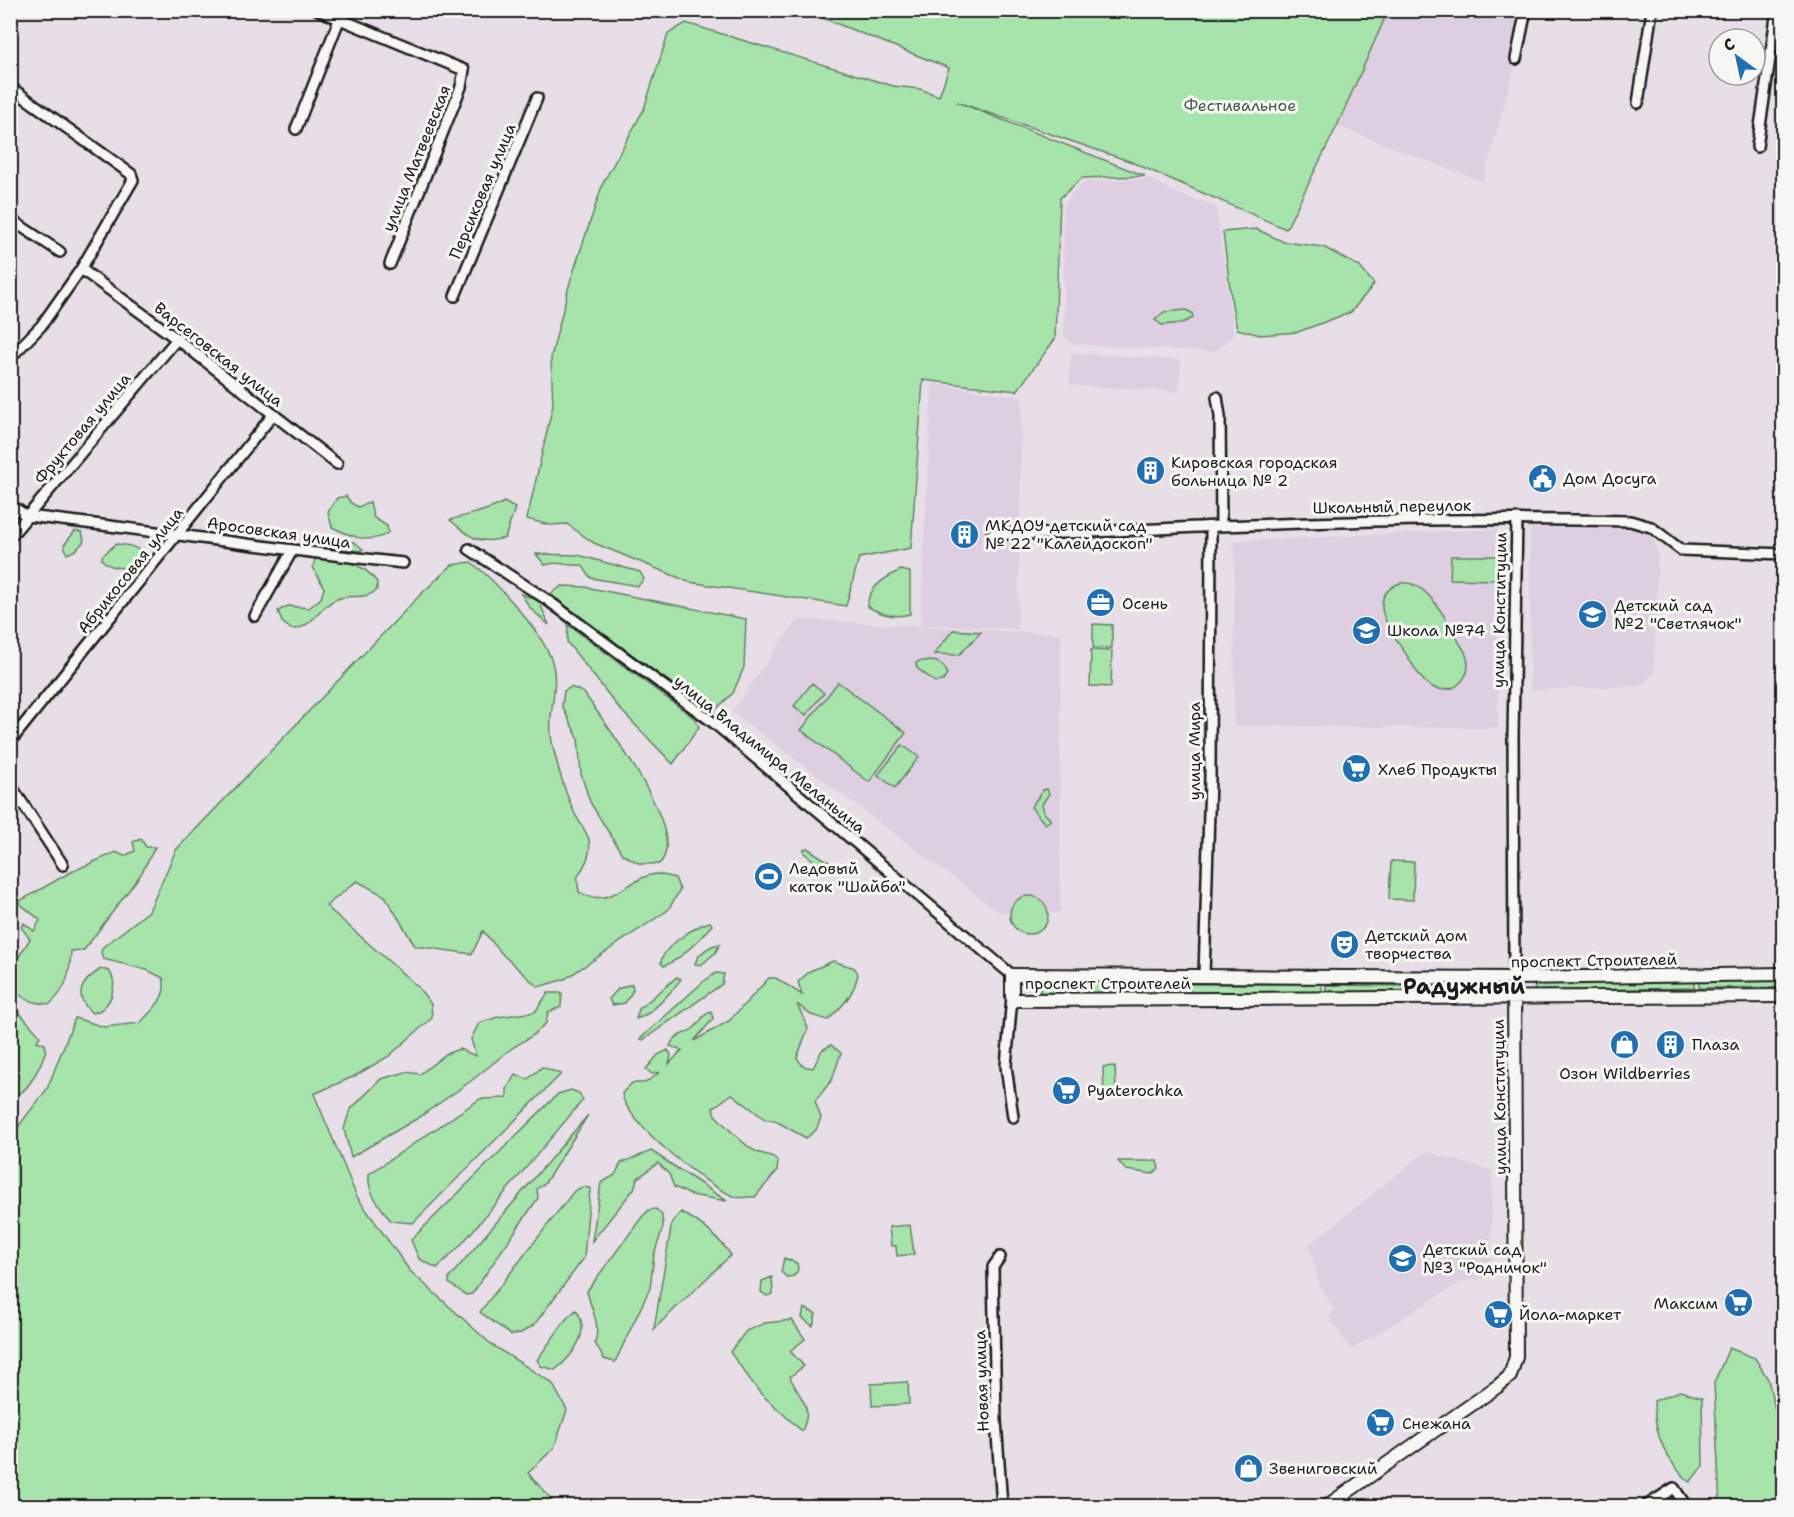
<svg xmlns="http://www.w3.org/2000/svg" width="1794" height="1517" font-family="'Shantell Sans',sans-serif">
  <rect width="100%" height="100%" fill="#e8dee8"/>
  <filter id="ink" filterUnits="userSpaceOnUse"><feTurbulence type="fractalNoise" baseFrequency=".0167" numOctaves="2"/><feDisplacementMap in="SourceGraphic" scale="12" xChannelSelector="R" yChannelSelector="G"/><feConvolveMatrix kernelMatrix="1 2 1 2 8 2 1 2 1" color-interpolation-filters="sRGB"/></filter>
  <g filter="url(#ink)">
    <path fill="#decee1" d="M1426,10L1530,11L1483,182L1337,126L1388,11L1425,14Z
      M1149,178L1176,193L1216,206L1234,335L1214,352L1071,344L1064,335L1063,208L1072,193L1084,182Z
      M1071,353L1181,360L1179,392L1069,385Z
      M932,383L1022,397L1018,629L920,625Z
      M1530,528L1641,529L1654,540L1658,554L1654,673L1640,686L1530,690Z
      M1497,529L1498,728L1234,726V541Z
      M797,619L1061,634L1060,913L999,912L732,712Z
      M1426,1151L1492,1171L1491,1277L1461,1282L1351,1350L1329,1316L1335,1311L1320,1287L1309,1245Z"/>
    <path fill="#a7e4ab" stroke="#628064" stroke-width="1.5" d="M805,11H1388L1337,126L1286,229L1129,161L957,102L1145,176L1082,178L1060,198L1055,339L1017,391L923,380L911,548L859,558L846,606L689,582L594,543L567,524L549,525L527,519L553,405L551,357L570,282L603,183L644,109L668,34L686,23L893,86L920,89L939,96L949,68Z
      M1256,229L1284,242L1323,247L1359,266L1374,284L1351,312L1298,332L1260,335L1237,329L1232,305L1223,232Z
      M1186,310L1192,313L1193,318L1182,323L1162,325L1155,320L1164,312Z
      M346,496L351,503L358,507L370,502L374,518L387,526L388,533C370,545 350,536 332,527L328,512L337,498Z
      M504,502L515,508L505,538C477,545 470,537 450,520C468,514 488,512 504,502Z
      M75,531L82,532L84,541L76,550L67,554L64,545Z
      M318,537L354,542L363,549L359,551L317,545L314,541Z
      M116,544C127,545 136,546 144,554L143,559C129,569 115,572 102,560V556Z
      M536,554L578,555L640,572L644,579L638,586L591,578L582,565C568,567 559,560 545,565Z
      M1451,556H1496L1495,580L1450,579Z
      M319,558C342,560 363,562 377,582V590C365,601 348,593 335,600C318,608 312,629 291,629L282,622L278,611L288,606L309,608L321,598L324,588L313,567L315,559Z
      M471,562C495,580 538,628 550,656C562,684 546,712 552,742C557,765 564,790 574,812C578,821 587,831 589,840C592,856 584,866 577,878L579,892C611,911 630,876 656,874C662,874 670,877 675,878L680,890L668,910L565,979L538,987L503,955L483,931L472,954L415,946L385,896L357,881L326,906L418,987L431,1004L432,1018L389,1056L355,1076L314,1094L357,1197L410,1271L492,1345L552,1383L567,1410L554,1448L528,1473L557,1506H11V1136L47,1089L75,1018L104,1027L140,1023C151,1011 169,997 163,978L147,970L103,959L101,952L103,947L149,911L176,850L420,595L452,565Z
      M901,570L910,572V614C895,618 881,615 867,606C869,587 884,578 901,570Z
      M1400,583C1430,578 1451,630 1465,652C1471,666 1468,678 1455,687C1447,690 1440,691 1432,687C1420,681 1413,664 1406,654C1392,633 1363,598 1400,583Z
      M562,586L585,587L746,619L744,667L733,693L713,712L547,596Z
      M521,594L539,601L549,625L531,609Z
      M1093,624L1112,625V648H1093Z
      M568,625L694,718L699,727L673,764L619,708L567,642Z
      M953,630L981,632L959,655L934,654Z
      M1091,650L1112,651L1111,687L1090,686Z
      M919,661C931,661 944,659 947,674L943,681L935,682L917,668L916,663Z
      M838,682L906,733L869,782L801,730Z
      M812,683L824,693L806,715L794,706Z
      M571,687L584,693C603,721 692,834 659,864H640L622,854L590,802L581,774L578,738L562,706L564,691Z
      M902,745L919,757L895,788L878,775Z
      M1047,789L1049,794L1042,804L1044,813L1051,820L1045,824L1031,807L1043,790Z
      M141,839L146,847H155L141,874L84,950L71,951C70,973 67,989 50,1004C34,1003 21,1001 13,986L18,979L12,968L30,939L21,927L24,923L34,931L40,920L18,902L69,873L116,852L124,856L135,851L133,842Z
      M807,848L832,864V867L826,870L804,853V849Z
      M1391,861L1414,862L1413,900L1389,899Z
      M1010 915a19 19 0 1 1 38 0a19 19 0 1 1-38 0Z
      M710,922L712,925C700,939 682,959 664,966L661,963C662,947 695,926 710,922Z
      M720,944L715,953L701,965L695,964C697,954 710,945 720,944Z
      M833,961L855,968L858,974C854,994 843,1006 828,1020L811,1015L797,1004L808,1028L797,1058L803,1066L813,1068L822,1050L831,1045L841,1053L832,1080L815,1101L821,1118L816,1130L806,1138L774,1120H766L732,1094L713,1108L715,1115C725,1125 745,1147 757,1152C766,1156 772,1153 778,1162L777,1171L755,1197C748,1196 742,1199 736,1197C709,1188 624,1122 622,1093L632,1083H645L660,1072L652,1074L646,1069L658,1055L668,1050L671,1055L669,1064L682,1050L670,1046C675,1033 684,1036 694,1028C702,1022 701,1014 712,1012L713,1019L694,1041L729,1021L769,978H776L802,995L798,982L810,971Z
      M101,969L109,971C120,984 110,1011 92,1013C73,996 80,982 101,969Z
      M716,973L724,974L722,984L643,1040L640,1039L703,982Z
      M677,977L681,979C670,993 653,1014 636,1019L639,1009Z
      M1783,979V987L1699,988V980Z
      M1694,980V988L1535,991L1534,983Z
      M1040,983H1182V993H1040Z
      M632,984L633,990L625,1003L612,1005L609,999L618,989Z
      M1190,984H1322V992H1190Z
      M1326,985L1486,987V995L1326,993Z
      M548,993H562L561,1007L548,1012L546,1023L532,1036L512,1048L471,1081L418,1118L351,1157L344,1129L350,1110L381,1079L406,1072L420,1074L446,1054L459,1049L476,1056L471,1039L479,1023L498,1017L535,1012Z
      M11,1003L40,1036L37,1041L45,1044L46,1050C42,1062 29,1093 15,1095L10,1091Z
      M1115,1066L1116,1092L1104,1093L1103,1067Z
      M542,1067L561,1074L413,1223L391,1221C380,1206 367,1193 369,1174L480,1099L507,1098V1089L515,1075L528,1079Z
      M571,1090L579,1093L583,1100L460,1246L437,1268L419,1259L411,1240L558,1094Z
      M588,1115L545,1183L537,1189L538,1198L472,1294L466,1295L449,1283V1278Z
      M651,1151L727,1201L691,1195L674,1187L669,1174L658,1163L637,1179L634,1189L592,1241L601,1183L615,1175L621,1163Z
      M1118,1161H1157L1159,1168L1153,1174L1126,1170Z
      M582,1187L590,1188L584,1258L534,1325L521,1333L511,1335L480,1312L574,1191Z
      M656,1209L662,1215L663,1227L654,1255L650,1288L615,1362L604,1359L595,1343C601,1322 591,1311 587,1291L642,1217L649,1210Z
      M681,1212C701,1223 719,1238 731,1255L654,1329L672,1222Z
      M910,1225L914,1254L897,1256L896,1246H891L889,1227Z
      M784,1258L797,1263L798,1270L794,1276L787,1277L781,1272Z
      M772,1277L773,1294L767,1296L761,1292L762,1281Z
      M804,1308L816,1314L813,1326L802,1318Z
      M576,1310C592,1331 573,1356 555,1370L541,1366L537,1360L567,1318Z
      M792,1320L805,1339L790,1351L804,1366L790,1377C800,1400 814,1405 802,1431L760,1393L730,1352L746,1331L765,1323Z
      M1729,1348L1755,1358L1768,1379L1781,1436H1783V1506H1720L1714,1383Z
      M908,1382L909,1404L872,1406L871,1384Z
      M1680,1391L1702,1398L1703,1466L1690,1482C1665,1461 1654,1432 1654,1401Z"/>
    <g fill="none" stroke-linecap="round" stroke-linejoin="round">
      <defs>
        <path id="street" d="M318,10L464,70L461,87L390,264
          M1516,59L1526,10
          M10,87L131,174L133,180L81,269L41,326L10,358
          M1638,103L1652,10
          M296,129L343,10
          M1757,147L1777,10
          M10,219L60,252
          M81,269L177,339L337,464
          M455,296L537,98
          M1217,397L1220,416L1221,526
          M10,505L27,516C153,530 278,550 403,563
          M992,534C1068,535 1144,529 1220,526C1357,521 1493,517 1630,521L1651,527L1681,550L1784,554
          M10,537L177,339
          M469,549L546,599L714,723L1012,975
          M255,616L292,551
          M10,742L272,416
          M10,784L63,865
          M1204,976L1210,779L1211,527
          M1514,978L1513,736L1517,519
          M1012,997L1006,1066L1013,1117
          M1000,1257L993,1267L996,1420L1002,1506
          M1646,1506L1674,1488L1686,1506"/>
        <path id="secondary" d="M1784,974L1514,978L1012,975V997L1015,1000L1784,996
          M1327,1506L1498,1386L1510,1376L1516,1357L1514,978"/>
      </defs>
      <use href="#street" stroke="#1c1c1c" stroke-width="14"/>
      <use href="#secondary" stroke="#1c1c1c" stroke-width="16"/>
      <use href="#street" stroke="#f6f6f2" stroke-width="9"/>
      <use href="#secondary" stroke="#f6f6f2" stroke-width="12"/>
    </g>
  </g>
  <defs>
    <symbol id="building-disc" viewBox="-11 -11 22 22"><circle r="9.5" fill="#1f6fb2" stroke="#f6f6f2"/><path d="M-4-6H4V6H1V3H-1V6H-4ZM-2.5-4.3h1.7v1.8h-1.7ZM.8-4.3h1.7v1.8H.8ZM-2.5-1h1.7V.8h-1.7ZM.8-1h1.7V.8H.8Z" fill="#fff"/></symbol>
    <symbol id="civic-disc" viewBox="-11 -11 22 22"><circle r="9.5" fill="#1f6fb2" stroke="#f6f6f2"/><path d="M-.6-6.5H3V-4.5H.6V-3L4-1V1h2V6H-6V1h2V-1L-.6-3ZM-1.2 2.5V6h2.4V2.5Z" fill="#fff"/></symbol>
    <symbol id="office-disc" viewBox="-11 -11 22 22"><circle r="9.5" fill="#1f6fb2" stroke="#f6f6f2"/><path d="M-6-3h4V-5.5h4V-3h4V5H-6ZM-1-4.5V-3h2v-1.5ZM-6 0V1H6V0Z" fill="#fff"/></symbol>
    <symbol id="school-disc" viewBox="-11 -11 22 22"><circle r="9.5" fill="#1f6fb2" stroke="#f6f6f2"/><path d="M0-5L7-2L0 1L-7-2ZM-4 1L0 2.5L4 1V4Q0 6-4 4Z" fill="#fff"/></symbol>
    <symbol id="supermarket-disc" viewBox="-11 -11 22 22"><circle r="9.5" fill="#1f6fb2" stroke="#f6f6f2"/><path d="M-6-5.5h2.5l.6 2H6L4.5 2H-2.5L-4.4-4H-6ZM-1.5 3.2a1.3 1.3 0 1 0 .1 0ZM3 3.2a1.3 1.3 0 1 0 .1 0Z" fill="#fff"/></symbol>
    <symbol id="stadium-disc" viewBox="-11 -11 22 22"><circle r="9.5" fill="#1f6fb2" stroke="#f6f6f2"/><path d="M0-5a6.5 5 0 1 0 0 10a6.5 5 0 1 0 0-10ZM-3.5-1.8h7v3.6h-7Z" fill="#fff"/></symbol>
    <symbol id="theatre-disc" viewBox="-11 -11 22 22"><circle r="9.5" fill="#1f6fb2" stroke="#f6f6f2"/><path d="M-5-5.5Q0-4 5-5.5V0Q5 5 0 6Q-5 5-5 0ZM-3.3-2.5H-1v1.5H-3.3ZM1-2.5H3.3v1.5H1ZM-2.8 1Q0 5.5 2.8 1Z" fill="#fff"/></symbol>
    <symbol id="shop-disc" viewBox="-11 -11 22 22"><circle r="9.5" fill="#1f6fb2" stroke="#f6f6f2"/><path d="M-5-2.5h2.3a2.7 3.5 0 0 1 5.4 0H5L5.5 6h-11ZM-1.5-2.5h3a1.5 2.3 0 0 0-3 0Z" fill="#fff"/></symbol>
  </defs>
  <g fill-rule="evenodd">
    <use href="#building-disc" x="1134" y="454" width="33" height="33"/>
    <use href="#civic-disc" x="1526" y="462" width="33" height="33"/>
    <use href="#building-disc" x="948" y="518" width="33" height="33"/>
    <use href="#office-disc" x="1084" y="586" width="33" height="33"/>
    <use href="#school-disc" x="1576" y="598" width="33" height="33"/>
    <use href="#school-disc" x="1350" y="614" width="33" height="33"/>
    <use href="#supermarket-disc" x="1340" y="752" width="33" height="33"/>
    <use href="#stadium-disc" x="752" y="860" width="33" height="33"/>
    <use href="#theatre-disc" x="1328" y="928" width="33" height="33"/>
    <use href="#building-disc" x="1654" y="1028" width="33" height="33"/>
    <use href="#shop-disc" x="1608" y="1028" width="33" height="33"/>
    <use href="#supermarket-disc" x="1050" y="1074" width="33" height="33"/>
    <use href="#school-disc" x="1386" y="1242" width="33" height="33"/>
    <use href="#supermarket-disc" x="1722" y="1286" width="33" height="33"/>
    <use href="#supermarket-disc" x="1482" y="1298" width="33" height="33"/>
    <use href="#supermarket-disc" x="1364" y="1406" width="33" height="33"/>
    <use href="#shop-disc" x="1232" y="1452" width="33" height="33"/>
  </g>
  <g text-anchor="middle" stroke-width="6" stroke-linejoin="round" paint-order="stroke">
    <g font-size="16" fill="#465847" stroke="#f6f6f2">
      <text x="1240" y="111">Фестивальное</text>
    </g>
    <g font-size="16" fill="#1c1c1c" stroke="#f6f6f2">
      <text transform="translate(416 158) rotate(-68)" y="6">улица Матвеевская</text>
      <text transform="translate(482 191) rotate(-67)" y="6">Персиковая улица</text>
      <text transform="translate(219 354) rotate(38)" y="6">Варсеговская улица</text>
      <text transform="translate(82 428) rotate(-50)" y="6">Фруктовая улица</text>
      <text transform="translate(1392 506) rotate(-1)" y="6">Школьный переулок</text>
      <text transform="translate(279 532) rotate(8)" y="6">Аросовская улица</text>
      <text transform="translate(130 570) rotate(-51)" y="6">Абрикосовая улица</text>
      <text transform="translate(1499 610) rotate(-89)" y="6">улица Конституции</text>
      <text transform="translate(1194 751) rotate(-90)" y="6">улица Мира</text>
      <text transform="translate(770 754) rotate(39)" y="6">улица Владимира Меланьина</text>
      <text transform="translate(1594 960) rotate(-1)" y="6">проспект Строителей</text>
      <text x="1108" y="989">проспект Строителей</text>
      <text transform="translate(1499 1097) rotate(-91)" y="6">улица Конституции</text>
      <text transform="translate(981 1381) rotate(-92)" y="6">Новая улица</text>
    </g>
    <g font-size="16" fill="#1c1c1c" stroke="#f6f6f2" text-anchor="start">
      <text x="1171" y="468">Кировская городская<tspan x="1171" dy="18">больница № 2</tspan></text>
      <text x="1563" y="484">Дом Досуга</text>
      <text x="985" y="531">МКДОУ детский сад<tspan x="985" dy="18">№ 22 "Калейдоскоп"</tspan></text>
      <text x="1122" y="609">Осень</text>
      <text x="1614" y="611">Детский сад<tspan x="1614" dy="18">№2 "Светлячок"</tspan></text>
      <text x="1387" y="636">Школа №74</text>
      <text x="1378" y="775">Хлеб Продукты</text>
      <text x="789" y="874">Ледовый<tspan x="789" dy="18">каток "Шайба"</tspan></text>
      <text x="1365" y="941">Детский дом<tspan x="1365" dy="18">творчества</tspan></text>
      <text x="1692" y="1050">Плаза</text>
      <text x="1625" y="1079" text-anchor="middle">Озон Wildberries</text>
      <text x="1087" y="1096">Pyaterochka</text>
      <text x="1423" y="1255">Детский сад<tspan x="1423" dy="18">№3 "Родничок"</tspan></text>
      <text x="1718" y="1309" text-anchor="end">Максим</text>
      <text x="1519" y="1320">Йола-маркет</text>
      <text x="1402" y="1429">Снежана</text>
      <text x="1269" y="1474">Звениговский</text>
    </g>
    <g font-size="22" font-weight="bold" fill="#1c1c1c" stroke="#f6f6f2">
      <text x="1464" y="994">Радужный</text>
    </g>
  </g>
  <rect width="1794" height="1517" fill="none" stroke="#f6f6f2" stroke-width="36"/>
  <rect x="18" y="18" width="1758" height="1481" fill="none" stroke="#1c1c1c" stroke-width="2" filter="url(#ink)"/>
  <g transform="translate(1737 57) rotate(327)"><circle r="28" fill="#f6f6f2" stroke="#9f9f9c" stroke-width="1.5"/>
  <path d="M0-4.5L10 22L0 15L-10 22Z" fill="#1f6fb2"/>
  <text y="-9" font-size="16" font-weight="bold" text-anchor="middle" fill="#1c1c1c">С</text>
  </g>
</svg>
